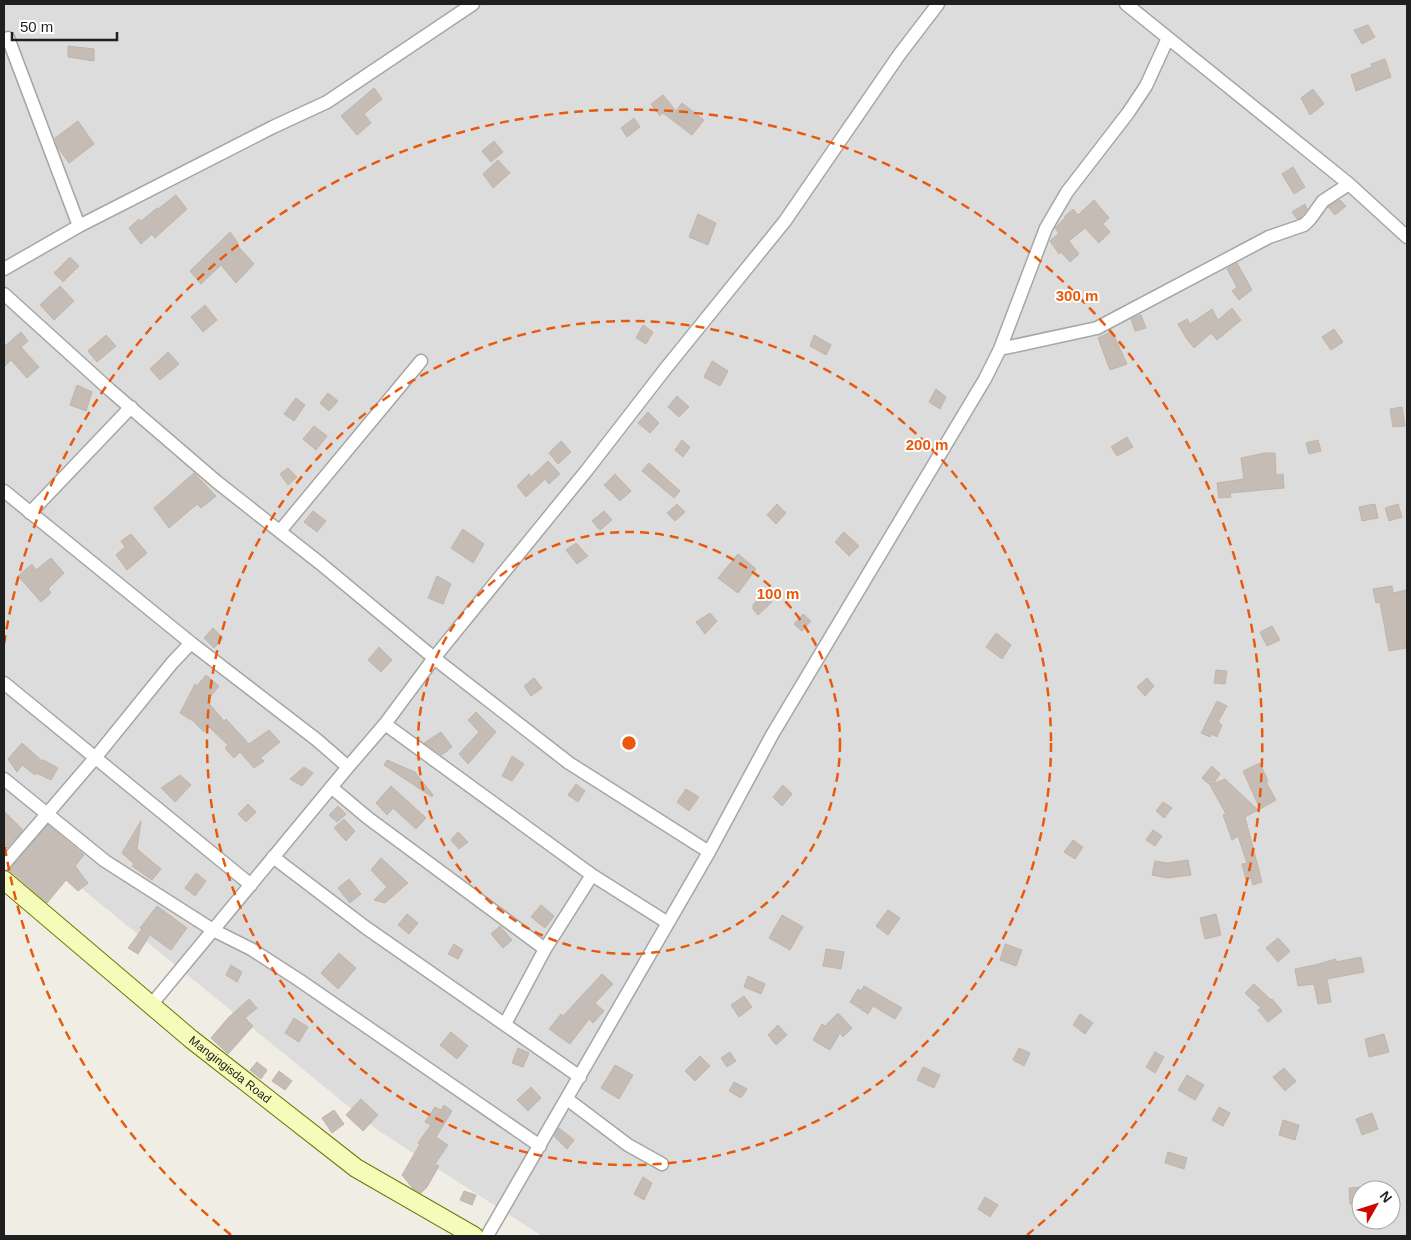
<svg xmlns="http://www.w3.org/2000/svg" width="1411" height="1240" font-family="Helvetica,sans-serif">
  <rect width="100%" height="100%" fill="#f0ede5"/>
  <path fill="#dddcdc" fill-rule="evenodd" d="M4,4H1407V1236H542L376,1129L4,825ZM1361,1190H1391V1220H1361Z"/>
  <path fill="#c5bcb5" stroke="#c2b4a7" d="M1368,25L1375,37L1362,44L1354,30Z
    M68,46L94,49V61L68,57Z
    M1385,59L1391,77L1356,91L1351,75L1372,67L1371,64Z
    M374,88L382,99L364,114L371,123L357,135L341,116Z
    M1313,89L1324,104L1310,115L1301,98Z
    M663,95L676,111L682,103L704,120L692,135L663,113L660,116L651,104Z
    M634,118L640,127L627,137L621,128Z
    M78,121L94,144L69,163L58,148L55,138Z
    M494,141L503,152L491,162L482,151Z
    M498,160L510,173L493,188L483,174Z
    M1293,167L1305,187L1294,194L1282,174Z
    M176,195L187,209L155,238L152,234L141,244L129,228L139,219L141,221L157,208L158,209Z
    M1094,200L1109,218L1103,224L1110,232L1099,243L1085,228L1069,241L1079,254L1070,262L1061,252L1059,254L1050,241L1059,233L1055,228L1065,218L1064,217L1073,209L1078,215Z
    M1340,200L1346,206L1335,215L1328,207Z
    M1305,204L1307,209L1300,218L1297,219L1292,212Z
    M698,214L716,223L708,245L689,237Z
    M230,232L238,243L236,244L254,264L236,283L221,265L201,284L190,271Z
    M70,257L79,266L63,282L54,273Z
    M1237,263L1252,290L1239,300L1232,291L1237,287L1227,269Z
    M60,286L74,301L54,320L40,305Z
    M205,305L217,320L203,332L191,317Z
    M1232,308L1241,320L1217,340L1211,333L1194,348L1186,338L1178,324L1187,319L1190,324L1212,309L1218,320Z
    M1141,315L1146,328L1135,331L1131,319Z
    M643,325L653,332L646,344L636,338Z
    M1334,329L1343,342L1331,350L1322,337Z
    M1112,331L1127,364L1110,370L1098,338Z
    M21,332L28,341L21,347L39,367L27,378L11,360L4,367V347Z
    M106,335L116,346L97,362L88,351Z
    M814,335L831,345L826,355L810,346Z
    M168,352L179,364L160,380L150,369Z
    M712,361L728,371L720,386L704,377Z
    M77,385L92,392L86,411L70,405Z
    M936,389L946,397L940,409L929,402Z
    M328,393L338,401L329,411L320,403Z
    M677,396L689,407L679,417L668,407Z
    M296,398L305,405L294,421L284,414Z
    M1402,407L1405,426L1393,427L1390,409Z
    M648,412L659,423L650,433L638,423Z
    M314,426L327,436L316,450L303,439Z
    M1127,437L1133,447L1117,456L1111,447Z
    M682,440L690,447L683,457L675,450Z
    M1318,440L1321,451L1309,454L1306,443Z
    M561,441L571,452L558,464L549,453Z
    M1264,453H1275L1276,475L1283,474L1284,488L1230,493L1231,497L1219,498L1217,483L1244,479L1241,458Z
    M548,461L560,474L549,484L545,479L526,497L517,486L529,474L531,477Z
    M649,463L680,491L674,498L642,471Z
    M288,468L297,477L288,485L280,474Z
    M194,473L216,496L201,508L197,504L169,528L154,508Z
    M615,474L631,491L620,501L604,485Z
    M677,504L685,512L675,521L667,513Z
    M777,504L786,513L776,524L767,515Z
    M1375,504L1378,518L1362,521L1359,507Z
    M1398,504L1402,517L1389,521L1385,508Z
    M313,511L326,521L317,532L304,522Z
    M604,511L612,520L600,530L592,521Z
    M463,529L484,544L473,563L451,548Z
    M844,532L859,546L849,556L835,542Z
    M131,534L147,553L127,570L116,555L125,547L121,541Z
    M576,543L588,556L577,564L566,550Z
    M738,554L756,569L738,593L718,578Z
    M51,558L64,573L48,589L51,593L41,602L18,576L32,564L36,570Z
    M437,576L451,584L443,604L428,598Z
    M1392,586L1393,593L1407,590V642L1405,643L1406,648L1389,651L1380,602L1376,603L1373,589Z
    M763,594L772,602L758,615L753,609V605Z
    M710,613L717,621L705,634L696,622Z
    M803,614L811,621L802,631L794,624Z
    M1272,626L1280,640L1267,646L1260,632Z
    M213,628L223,638L214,648L204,638Z
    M996,633L1011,645L1002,659L986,647Z
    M379,647L392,660L381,672L368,660Z
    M1216,670L1227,671L1225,684L1214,683Z
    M206,675L219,686L207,701L224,721L226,719L249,744L269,730L280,742L260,758L264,761L254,768L240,752L234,758L225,748L228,745L209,727L204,732L193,721L180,713L195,684L197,686Z
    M534,678L542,688L531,696L524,686Z
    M1147,678L1154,686L1145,696L1137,687Z
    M1217,701L1227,706L1218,722L1222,725L1217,737L1212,734L1210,737L1201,733Z
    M476,712L496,732L468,764L459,754L479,732L468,720Z
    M441,732L452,747L442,755L424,743Z
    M22,743L42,761L44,760L58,768L51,780L36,773L35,775L22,765L17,772L8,759Z
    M512,756L524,764L512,781L502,776Z
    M387,760L415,772L433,795L432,797L384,765Z
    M1260,763L1268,781L1266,782L1276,800L1260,809L1243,771Z
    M1212,766L1220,774L1213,784L1225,779L1258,810L1245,817L1262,882L1253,885L1251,878L1246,880L1242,864L1247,863L1238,836L1232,840L1223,815L1226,814L1210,785L1202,778Z
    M304,767L313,773L302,786L290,779Z
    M180,775L191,785L175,802L161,788Z
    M576,784L585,791L578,802L568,795Z
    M783,785L792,794L782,806L773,797Z
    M391,786L426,818L416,829L393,808L387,815L376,803Z
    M686,789L699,797L689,811L677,802Z
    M1163,802L1172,808L1164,818L1156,811Z
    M248,804L256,812L246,822L238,814Z
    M338,806L346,814L337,822L329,815Z
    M4,811L23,830L7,848L4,843Z
    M344,819L355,831L346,841L334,828Z
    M141,821L137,849L161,869L152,880L132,866L134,864L122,853Z
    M48,825L84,855L75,866L88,883L78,891L66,880L47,903L9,870Z
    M1153,830L1162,836L1155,846L1146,840Z
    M458,832L468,842L459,849L451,840Z
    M1073,840L1083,847L1075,859L1064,852Z
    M381,858L408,883L385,903L374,900L387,887L371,870Z
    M1188,860L1191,875L1167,878L1152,875L1155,861L1167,863Z
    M196,873L206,881L195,896L185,888Z
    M349,879L361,894L350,903L338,888Z
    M541,905L554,916L545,928L531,917Z
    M157,906L187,928L171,950L150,935L138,954L128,948L142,929L140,928Z
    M888,910L900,918L888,935L876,926Z
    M407,914L418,923L409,934L398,925Z
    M1216,914L1221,935L1205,939L1200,918Z
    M782,915L803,927L790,950L769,938Z
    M500,926L512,940L503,948L491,934Z
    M1278,938L1290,951L1278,962L1266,948Z
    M454,944L463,950L458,959L448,954Z
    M1005,944L1022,950L1016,966L1000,960Z
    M826,949L844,952L841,969L823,966Z
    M339,953L356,968L338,989L321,973Z
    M1361,957L1364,972L1327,979L1331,1002L1318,1004L1314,984L1298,986L1295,969L1315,965L1336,959V962Z
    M231,965L242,972L237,982L226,975Z
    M602,974L613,984L595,1003L604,1011L593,1023L589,1019L570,1044L549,1029L561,1014L563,1016Z
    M748,976L765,984L761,994L744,987Z
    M1254,984L1271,1000L1272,999L1282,1011L1268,1022L1258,1010L1261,1008L1245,993Z
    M864,986L902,1008L895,1019L873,1006L868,1014L850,1002L858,989L861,991Z
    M744,996L752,1007L739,1017L731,1005Z
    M249,999L257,1008L245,1018L253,1026L228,1054L211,1038L228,1018Z
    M838,1013L852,1028L843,1037L840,1033L830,1050L813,1040L822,1024L825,1026Z
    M1080,1014L1093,1023L1085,1034L1073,1025Z
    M294,1018L308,1027L299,1042L285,1033Z
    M778,1025L787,1035L776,1045L768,1035Z
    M451,1032L468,1046L457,1059L440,1045Z
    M1384,1034L1389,1052L1369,1057L1365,1039Z
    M518,1048L529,1053L523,1067L512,1063Z
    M1019,1048L1030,1053L1024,1066L1013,1060Z
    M730,1052L736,1061L727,1067L721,1058Z
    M1155,1052L1164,1057L1155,1073L1146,1067Z
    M700,1056L710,1066L695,1081L685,1071Z
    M257,1062L267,1070L261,1079L250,1070Z
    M615,1065L633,1075L619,1099L601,1088Z
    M923,1067L940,1075L934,1088L917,1080Z
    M1284,1068L1296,1081L1285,1091L1273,1077Z
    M279,1071L292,1081L285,1090L272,1081Z
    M1187,1075L1204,1085L1195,1100L1178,1090Z
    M734,1082L747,1089L741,1098L729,1091Z
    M531,1087L541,1098L528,1111L517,1100Z
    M361,1099L378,1115L363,1131L346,1115Z
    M444,1105L452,1111L436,1137L448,1145L435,1164L439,1166L427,1187L421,1193L412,1188V1187L402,1175L420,1144L418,1143L431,1125L425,1122L435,1107L441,1110Z
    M1219,1107L1230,1113L1223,1126L1212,1120Z
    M334,1110L344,1124L332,1133L322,1118Z
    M1372,1113L1378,1129L1362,1135L1356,1119Z
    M1283,1120L1299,1125L1295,1140L1279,1135Z
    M559,1128L574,1140L567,1149L554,1136Z
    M1168,1152L1187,1158L1184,1169L1165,1163Z
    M643,1177L652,1183L644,1200L634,1194Z
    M1361,1187V1203L1350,1204L1349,1188Z
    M464,1191L476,1195L472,1205L460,1200Z
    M985,1197L998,1205L990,1217L978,1209Z"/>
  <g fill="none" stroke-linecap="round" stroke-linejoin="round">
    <defs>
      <path id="street" d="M1126,4L1349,184L1407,237
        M8,38L79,226
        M4,269L79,226L273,127L327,102L473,4
        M4,294L110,390L217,482L321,564L434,658L569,763L709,852
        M1000,349L1097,328L1269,237L1304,225L1310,219L1323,201L1349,184
        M4,491L191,643
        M30,513L131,407
        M280,531L421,361
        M4,683L251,885
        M385,724L592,875
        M4,779L105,861L213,930L251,949L299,980L540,1146
        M331,787L368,818L545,949L505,1024
        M273,857L365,927L580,1077
        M4,864L95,758L172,663L191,643L317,740L348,767
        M545,949L592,875L668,923
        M151,1005L348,767L385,724L434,658L587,470L666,368L785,221L899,55L938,4
        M567,1099L628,1145L662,1164
        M487,1236L709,852L772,735L985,379L1000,349L1046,228L1067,192L1128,113L1146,86L1168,38"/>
      <g id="secondary">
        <path id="s1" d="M4,880L191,1039L356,1168L474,1236"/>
      </g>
    </defs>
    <use href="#street" stroke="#a6a6a6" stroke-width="15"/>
    <use href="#secondary" stroke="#697a03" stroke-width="20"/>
    <use href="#street" stroke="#fff" stroke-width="12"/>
    <use href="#secondary" stroke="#f5fbb9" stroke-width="18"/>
  </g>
  <g fill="none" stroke="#e8590c" stroke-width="2.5" stroke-dasharray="9 6">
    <circle cx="629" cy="743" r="211"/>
    <circle cx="629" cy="743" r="422"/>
    <path d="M231 1235A633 633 0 0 1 4 842M4 644A633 633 0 1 1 1027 1235"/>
  </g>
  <g text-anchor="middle" stroke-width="4" stroke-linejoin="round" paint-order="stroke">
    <g font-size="12" fill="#1f1f1f" stroke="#fff">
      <text dy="4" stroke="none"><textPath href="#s1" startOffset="295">Mangingisda Road</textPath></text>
    </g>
  </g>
  <circle cx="629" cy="743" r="8" fill="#e8590c" stroke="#fff" stroke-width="2.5"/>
  <g font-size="15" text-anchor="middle" font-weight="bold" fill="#e8590c" stroke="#fff" stroke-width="4" stroke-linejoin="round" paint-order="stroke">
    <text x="1077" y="301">300 m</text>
    <text x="927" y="450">200 m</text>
    <text x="778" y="599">100 m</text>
  </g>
  <rect width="1411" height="1240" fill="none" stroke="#1f1f1f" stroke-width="10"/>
  <g transform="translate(1376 1205) rotate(51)"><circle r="24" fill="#ffffff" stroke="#a5a5a5"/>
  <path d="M0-4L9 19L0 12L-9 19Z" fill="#cf0700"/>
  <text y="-8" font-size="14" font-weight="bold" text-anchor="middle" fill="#1f1f1f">N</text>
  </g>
  <path d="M12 32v8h105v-8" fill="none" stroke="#1f1f1f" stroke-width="2.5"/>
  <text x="20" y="32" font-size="15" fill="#1f1f1f" stroke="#ffffff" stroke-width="4" paint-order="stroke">50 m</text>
</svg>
